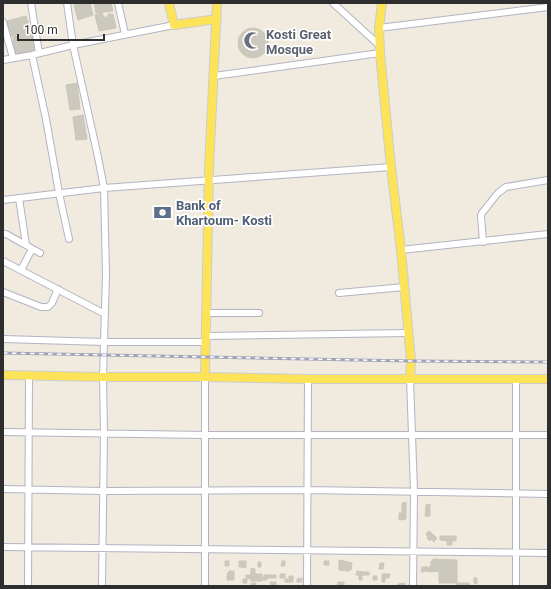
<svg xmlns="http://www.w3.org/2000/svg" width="551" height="589" font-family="Roboto,sans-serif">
  <rect width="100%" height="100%" fill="#f0eadf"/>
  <path fill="#cbc8be" stroke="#ccc6b8" d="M85,3H90L93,15L78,20L74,5Z
    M94,3H111L113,11L96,13Z
    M102,13L104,17H108V14H113L116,28L99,31L95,15Z
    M26,16L32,32L11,36L7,21Z
    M238 43a15 15 0 1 1 30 0a15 15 0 1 1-30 0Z
    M32,33L34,51L15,54L13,37Z
    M77,83L80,109L70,110L66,85Z
    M83,115L87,139L76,140L73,117Z
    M406,502V519L402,520V503Z
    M430,504V516H425L426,505Z
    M399,513H402L401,520H399Z
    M429,531L437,538L434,542L431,539L430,541L427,538L428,537L426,534Z
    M440,536H456V541L440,540Z
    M447,541H452V545H447Z
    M433,559L457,560V583H439V571L429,572V568L431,565V561H433Z
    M339,560L352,563L351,570H349V571L339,570Z
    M225,561H229V566H225Z
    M239,561H242V567H239Z
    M242,561H246V568L242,567Z
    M282,561H285V566H281Z
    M324,561H329V565H324Z
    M258,562H261V567H258Z
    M380,563H384L383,569H379Z
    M422,567H428L429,571L421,572Z
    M251,568L255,569V574H262V581H251Z
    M229,571H234V576L227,575Z
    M357,571L363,572L362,575H356Z
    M363,572H369V575H363Z
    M280,574H285V578H280Z
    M382,574H390L389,578H385V582H382Z
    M246,575H251V579L246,578Z
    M264,575H268L267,580H263Z
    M268,575H276V578H268Z
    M359,575H362V580H359Z
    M227,576H234V580H227Z
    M289,576H293V582H285V579H289Z
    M373,576H377V580H373Z
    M302,578V582H297V579Z
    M474,578H477V584L474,583Z
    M243,579H247V583H243Z
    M270,582H276V586H271Z
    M338,582H344V586H337Z
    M251,583H256V586H251Z
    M405,583V586H398V584Z
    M457,583H469L470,586H457Z"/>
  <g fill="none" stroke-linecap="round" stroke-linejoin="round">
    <defs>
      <path id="minor" d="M31,3L39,53
        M67,3L73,45L98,157L104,188L106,274L103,377L104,433L102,586
        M118,3L125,34
        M333,3L379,45
        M3,22L13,58
        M379,28L548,7
        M32,55L46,119L59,193L69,239
        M3,60L32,55L73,45L174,25
        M214,76L380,53
        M19,198L26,245
        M3,200L104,188L391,167
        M3,234H6L40,253
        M483,242L481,216L482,213L498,193L506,187L548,180
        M401,250L548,234
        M3,261L105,314
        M21,270L32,249
        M3,292L41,307H48L52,303L58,289
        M339,293L404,287
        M206,313H259
        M206,336L408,333
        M3,339L104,342H206
        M410,379L414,491L413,586
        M3,432L206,435H548
        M3,489L103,491L307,490L548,494
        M3,547L548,553
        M28,586L29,376
        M205,586V377
        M307,586L308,379
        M516,586V379"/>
      <path id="major" d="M169,3L174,25L217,19
        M382,3L379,28L380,53L391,167L401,250L411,361L410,379
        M3,375L103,377H205L308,379H548
        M205,377L209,168L217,3"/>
    </defs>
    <use href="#minor" stroke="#b3b4c2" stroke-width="8"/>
    <use href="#major" stroke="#cdcdcd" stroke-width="10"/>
    <use href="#minor" stroke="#fff" stroke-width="6"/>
    <use href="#major" stroke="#fce358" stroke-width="8"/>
    <defs>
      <path id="rail" d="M3,353L411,361L548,362"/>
    </defs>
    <use href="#rail" stroke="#a1a3b9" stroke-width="3"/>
    <use href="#rail" stroke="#fff" stroke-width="1.5" stroke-dasharray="4.5" stroke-linecap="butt"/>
  </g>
  <defs>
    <symbol id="mosque-bare" viewBox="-9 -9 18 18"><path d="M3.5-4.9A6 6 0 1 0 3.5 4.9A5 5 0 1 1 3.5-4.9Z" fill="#6b7280" stroke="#fff" stroke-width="2.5" paint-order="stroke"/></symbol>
    <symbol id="bank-bare" viewBox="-9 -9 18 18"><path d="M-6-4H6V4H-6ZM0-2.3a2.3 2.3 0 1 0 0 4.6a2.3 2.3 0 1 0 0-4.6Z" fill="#5c6f8a" stroke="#fff" stroke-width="2.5" paint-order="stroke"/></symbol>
  </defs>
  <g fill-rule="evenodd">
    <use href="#mosque-bare" x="240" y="28" width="25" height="25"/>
    <use href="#bank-bare" x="150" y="200" width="25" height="25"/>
  </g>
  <g text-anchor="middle" stroke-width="3.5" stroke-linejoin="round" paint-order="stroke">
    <g font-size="13" font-weight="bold" fill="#5b616d" stroke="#fff" text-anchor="start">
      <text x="266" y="39">Kosti Great<tspan x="266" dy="15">Mosque</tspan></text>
    </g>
    <g font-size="13" font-weight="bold" fill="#4e5e75" stroke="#fff" text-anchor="start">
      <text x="176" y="210">Bank of<tspan x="176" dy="15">Khartoum- Kosti</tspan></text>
    </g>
  </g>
  <rect width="551" height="589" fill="none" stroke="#2e2e2e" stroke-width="8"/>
  <path d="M18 34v6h86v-6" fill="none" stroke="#2e2e2e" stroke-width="2"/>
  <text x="24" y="34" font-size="12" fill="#2e2e2e" stroke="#ffffff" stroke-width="3" paint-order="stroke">100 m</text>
</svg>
